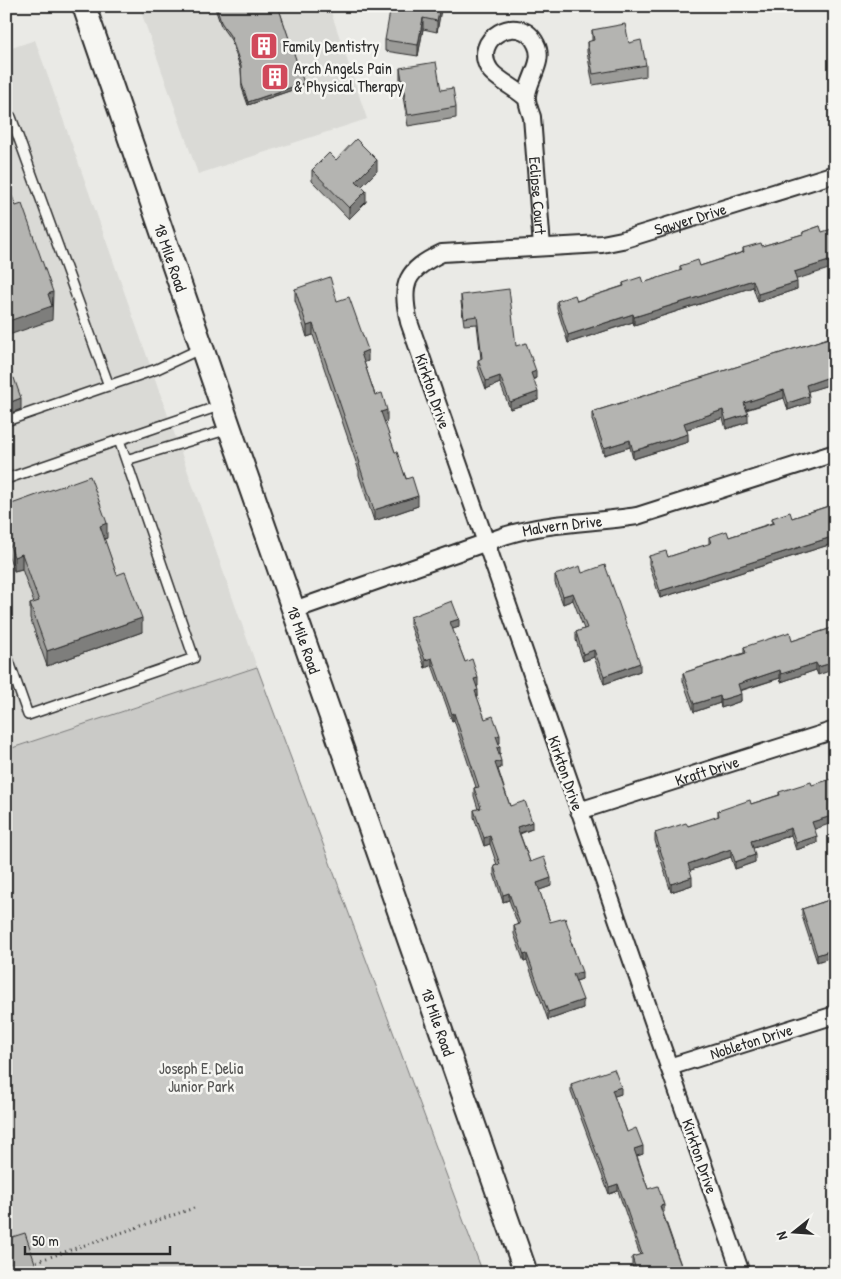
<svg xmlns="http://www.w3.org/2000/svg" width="841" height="1279" font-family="'Patrick Hand',sans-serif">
  <rect width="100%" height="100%" fill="#eaeae6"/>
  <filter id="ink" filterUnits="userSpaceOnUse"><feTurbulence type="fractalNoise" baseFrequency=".02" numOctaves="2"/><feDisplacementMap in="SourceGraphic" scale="10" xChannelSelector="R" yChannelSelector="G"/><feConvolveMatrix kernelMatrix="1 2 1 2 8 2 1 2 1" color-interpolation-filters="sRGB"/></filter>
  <g filter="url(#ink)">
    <path fill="#dadad6" d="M139,6H329L367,119L198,174Z
      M35,40L257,667L6,750V50Z"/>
    <path fill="#cacac7" stroke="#7a7a79" d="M257,667L483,1273H6V750Z"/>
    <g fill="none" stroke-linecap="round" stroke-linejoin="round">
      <defs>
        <path id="lane" d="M11,117L109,386
          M6,421L157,369L202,348
          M119,440L222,405
          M126,460L229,429
          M6,479L119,440L194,658L28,715L6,653"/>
        <g id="street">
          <path id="s1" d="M526,98C517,89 496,79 490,70C469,39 520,10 536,44C545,61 529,78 527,95C526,102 530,111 532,117L542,247"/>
          <path id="s2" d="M294,610L507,535C550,522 593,523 637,516L835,453"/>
          <path id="s3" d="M579,811L835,730"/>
          <path id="s4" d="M669,1067L835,1015"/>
          <path id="s5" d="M741,1273L409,322C400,283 406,270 442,253L602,244L622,240L835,174"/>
        </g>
        <g id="secondary">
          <path id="s6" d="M84,6L230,429L526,1273"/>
        </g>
      </defs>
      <use href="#lane" stroke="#2b2b2b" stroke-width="12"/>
      <use href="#street" stroke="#2b2b2b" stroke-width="20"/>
      <use href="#secondary" stroke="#2b2b2b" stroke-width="26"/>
      <path stroke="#2b2b2b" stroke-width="3" stroke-dasharray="1 4" stroke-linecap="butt" d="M32,1263L194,1208"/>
      <use href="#lane" stroke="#f6f6f2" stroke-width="9"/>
      <use href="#street" stroke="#f6f6f2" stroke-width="16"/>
      <use href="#secondary" stroke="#f6f6f2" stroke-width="22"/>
    </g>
    <path fill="#9b9b98" stroke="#2b2b2b" d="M215,6H278L304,86L248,105L242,88L241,70L231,40L221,26L215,8Z
      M441,6L437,32L423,29L418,56L385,51V40Z
      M591,6H601L595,11Z
      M592,30L629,43L646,65V76L593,85L587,52V42L592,41Z
      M400,68L441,90L456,107V118L408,126L400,79Z
      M336,160L377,171L361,187L366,202L349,219L312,181V170Z
      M820,226L796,279L797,289L758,302L753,287L634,325L633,322L568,343L557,308V301H577L623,286V283H643L680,271V266H700L743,252V248L762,246L803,234V232Z
      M295,289L337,301L368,361L364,362L375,395L387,421L384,422L395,452L418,506L374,521L359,475V471L313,335L307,337L295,300Z
      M461,295L516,346L536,378L533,380L538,400L510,409L500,383L486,389L478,367V360L481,359L477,324L464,325L461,302Z
      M835,336V383L808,391L809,403L788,410L784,398L746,410L748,422L726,429L723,418L687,429L688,442L633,459L630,447L604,455L592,420V412Z
      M834,498L835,543L660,598L649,564V556L668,557L709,544V537H729L772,523V518H792L834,504Z
      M6,506L107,538L104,539L117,575L142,632L47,666L30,618V604L34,603L22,569L14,571L6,548Z
      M582,573L640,671L604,684L594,657L583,661L576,640V632L584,629L573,600L563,604L555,583V575Z
      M410,617L459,627L452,629L465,662L478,686H477L478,697L477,698L485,719L500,743H498L500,754H499L501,768L498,769L510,806L532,829L520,834L530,862L551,886L539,890L550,922L572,943L582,979L576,981L583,1008L548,1020L527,961L524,962L514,934V926L518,925L509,900L503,902L494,874V866L497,865L490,844L484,846L474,817V810L478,809L474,796V788L476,787L454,720L452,721L432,665L425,668L410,624Z
      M835,627L818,675L816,670L781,682L780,678L740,691L741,701L721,708L720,703L694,712L683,681V673L744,653V647L792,641Z
      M779,792L814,829L817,843L796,850L791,835L753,848L755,862L735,869L731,857L690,870L692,885L671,892L655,841V833L688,826L718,817V811L751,804L779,795Z
      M835,898L817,962L802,916V909Z
      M571,1084L621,1094L614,1096L627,1132L643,1154L637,1156L648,1189L664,1212L663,1213L683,1271L689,1273H635L632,1265V1257L640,1255L618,1191L609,1194L571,1091Z"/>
    <path fill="#7e7e7c" stroke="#2b2b2b" d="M440,6H441V10L437,32V21Z
      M595,6H601L595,11Z
      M423,18V29L418,56V45Z
      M304,83V86L248,105V102Z
      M377,160V171L356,192V181Z
      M366,191V202L349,219V208Z
      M835,259V267L794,280V272Z
      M753,280V287L634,325V317Z
      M797,282V289L758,302V294Z
      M53,292L52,320L6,336V322L48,294Z
      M633,314V322L568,343V335Z
      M313,324V335L307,337V326Z
      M368,350V361L361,364V353Z
      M536,371V378L531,380V373Z
      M835,375V383L806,392V385Z
      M500,376V383L486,389V381Z
      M784,390V398L744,410V403Z
      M538,392V400L510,409V402Z
      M809,396V403L788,410V403Z
      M21,398V409L6,415V404Z
      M387,410V421L381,423V412Z
      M723,410V418L684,430V423Z
      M748,414V422L726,429V421Z
      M688,434V442L633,459V451Z
      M630,440V447L604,455V448Z
      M418,496V506L374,521V510Z
      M107,523V538L100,540V526Z
      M835,536V543L660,598V591Z
      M22,554V569L14,571V557Z
      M573,593V600L563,604V596Z
      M142,618V632L47,666V651Z
      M459,619V627L450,630V622Z
      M594,650V657L583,661V654Z
      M432,658V665L425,668V660Z
      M835,662V669L818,675V667Z
      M640,663V671L604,684V676Z
      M816,663V670L781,682V674Z
      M780,670V678L738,691V684Z
      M478,678V686L474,687V679Z
      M478,690V697L475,698V691Z
      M741,694V701L721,708V700Z
      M720,696V703L694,712V704Z
      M454,713V720L452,721V714Z
      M500,735V743L496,744V736Z
      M500,747V754L497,755V748Z
      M501,761V768L495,770V763Z
      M835,815V822L812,830V822Z
      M532,822V829L517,834V827Z
      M791,828V835L751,849V841Z
      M490,836V844L484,846V838Z
      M817,836V843L796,850V843Z
      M731,849V857L688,871V864Z
      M755,855V862L735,869V862Z
      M692,877V885L671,892V884Z
      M551,878V886L537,891V883Z
      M509,893V900L503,902V895Z
      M835,949V956L817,962V955Z
      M527,954V961L524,962V955Z
      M582,972V979L573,982V974Z
      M583,1000V1008L548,1020V1012Z
      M621,1087V1094L612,1097V1090Z
      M643,1146V1154L634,1157V1149Z
      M618,1184V1191L609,1194V1187Z
      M664,1205V1212L660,1214V1206Z"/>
    <path fill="#b4b4b1" stroke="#2b2b2b" d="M216,6H278L304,83L248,102L242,84L241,66L231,37L221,22Z
      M391,6H440L437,21L423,18L418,45L385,40Z
      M625,24L629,43L641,40L646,65L593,74L587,42L594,40L592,30Z
      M436,62L441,90L453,88L456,107L408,115L400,68Z
      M356,139L377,160L356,181L366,191L349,208L312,170L329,153L336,160Z
      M12,196L16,206L22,204L53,292L48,294L52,306L6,322V198Z
      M820,226L822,232L835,228V259L794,272L797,282L758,294L753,280L634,317L633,314L568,335L557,301L575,295L577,301L624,286L623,283L641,277L643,283L682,270L680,266L698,260L700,266L744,252L743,248L761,243L762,246L803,234V232Z
      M330,277L337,301L349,297L368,350L361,353L375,395L382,393L387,410L381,412L395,452H397L406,479L412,477L418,496L374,510L359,464L360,463L313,324L307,326L295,289Z
      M509,289L516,346L526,343L536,371L531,373L538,392L510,402L500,376L486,381L478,360L482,358L477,316L464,318L461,295Z
      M835,336V375L806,385L809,396L788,403L784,390L744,403L748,414L726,421L723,410L684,423L688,434L633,451L630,440L604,448L592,412Z
      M14,378L21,398L6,404V381Z
      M90,476L107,523L100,526L117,575L125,572L142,618L47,651L30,604L39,601L22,554L14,557L6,534V506Z
      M835,504V536L660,591L649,556L666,551L668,557L711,543L709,537L727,531L729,537L774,523L772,518L790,512L792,518Z
      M605,565L640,663L604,676L594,650L583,654L576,632L587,628L573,593L563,596L555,575L580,566L582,573Z
      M452,601L459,619L450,622L465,662L472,659L478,678L474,679L478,690L475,691L485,719L493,716L500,735L496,736L500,747L497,748L501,761L495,763L510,806L525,801L532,822L517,827L530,862L544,857L551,878L537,883L550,922L565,918L572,938L570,939L582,972L573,974L583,1000L548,1012L527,954L524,955L514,926L520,924L509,893L503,895L494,866L500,864L490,836L484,838L474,810L481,808L474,788L479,787L454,713L452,714L432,658L425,660L410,617Z
      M835,627V662L818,667L816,663L781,674L780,670L738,684L741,694L721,700L720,696L694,704L683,673L746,653L744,647L790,632L792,641Z
      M835,778V815L812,822L817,836L796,843L791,828L751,841L755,855L735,862L731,849L688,864L692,877L671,884L655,833L686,823L688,826L719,816L718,811L750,800L751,804L780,795L779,792L811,782L812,785Z
      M835,898V949L817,955L802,909Z
      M614,1069L621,1087L612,1090L627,1132L636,1128L643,1146L634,1149L648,1189L658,1186L664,1205L660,1206L673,1244L683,1271L688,1270L689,1273H637L632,1257L642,1254L618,1184L609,1187L571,1084Z
      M25,1233L38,1272L6,1273V1239Z"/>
  </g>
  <defs>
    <symbol id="building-square" viewBox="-11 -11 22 22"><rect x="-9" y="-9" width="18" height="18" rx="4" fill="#d1495b" stroke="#f6f6f2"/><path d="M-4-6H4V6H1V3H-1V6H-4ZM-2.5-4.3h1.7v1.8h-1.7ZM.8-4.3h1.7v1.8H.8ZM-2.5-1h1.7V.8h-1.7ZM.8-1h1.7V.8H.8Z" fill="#fff"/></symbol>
  </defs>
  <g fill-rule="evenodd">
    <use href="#building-square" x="248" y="30" width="32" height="32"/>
    <use href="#building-square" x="259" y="61" width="32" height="32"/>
  </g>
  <g text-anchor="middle" stroke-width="5" stroke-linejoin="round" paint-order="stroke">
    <g font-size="16" fill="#2b2b2b" stroke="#f6f6f2" text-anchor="start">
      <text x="283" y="52">Family Dentistry</text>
      <text x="294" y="74">Arch Angels Pain<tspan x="294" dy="18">&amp; Physical Therapy</tspan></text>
    </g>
    <g font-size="16" fill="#2b2b2b" stroke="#f6f6f2">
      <text dy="6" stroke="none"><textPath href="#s1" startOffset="288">Eclipse Court</textPath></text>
      <text dy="6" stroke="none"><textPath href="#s5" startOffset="1346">Sawyer Drive</textPath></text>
      <text dy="6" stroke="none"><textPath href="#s6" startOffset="266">18 Mile Road</textPath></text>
      <text transform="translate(433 391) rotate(71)" y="6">Kirkton Drive</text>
      <text dy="6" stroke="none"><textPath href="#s2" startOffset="282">Malvern Drive</textPath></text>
      <text dy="6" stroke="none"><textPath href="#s6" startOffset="671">18 Mile Road</textPath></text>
      <text dy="6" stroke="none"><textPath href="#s3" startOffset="134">Kraft Drive</textPath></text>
      <text transform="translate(566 773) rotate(71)" y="6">Kirkton Drive</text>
      <text dy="6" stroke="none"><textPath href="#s6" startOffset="1076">18 Mile Road</textPath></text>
      <text dy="6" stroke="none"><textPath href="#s4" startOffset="86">Nobleton Drive</textPath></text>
      <text transform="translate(700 1156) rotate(71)" y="6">Kirkton Drive</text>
    </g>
    <g font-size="16" fill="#535352" stroke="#f6f6f2">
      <text x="201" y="1074">Joseph E. Delia<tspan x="201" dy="18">Junior Park</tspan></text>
    </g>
  </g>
  <rect width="841" height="1279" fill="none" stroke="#f6f6f2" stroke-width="25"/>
  <rect x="12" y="12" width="816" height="1254" fill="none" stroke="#2b2b2b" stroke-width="2" filter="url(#ink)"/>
  <g transform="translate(794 1232) rotate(253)" stroke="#f6f6f2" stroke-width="4" paint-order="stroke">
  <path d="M0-4L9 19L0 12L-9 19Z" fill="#2b2b2b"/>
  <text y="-8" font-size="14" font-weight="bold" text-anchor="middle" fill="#2b2b2b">N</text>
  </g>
  <path d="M25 1246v8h145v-8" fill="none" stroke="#2b2b2b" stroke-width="2.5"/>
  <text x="32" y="1246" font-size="15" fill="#2b2b2b" stroke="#f6f6f2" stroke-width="4" paint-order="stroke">50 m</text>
</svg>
